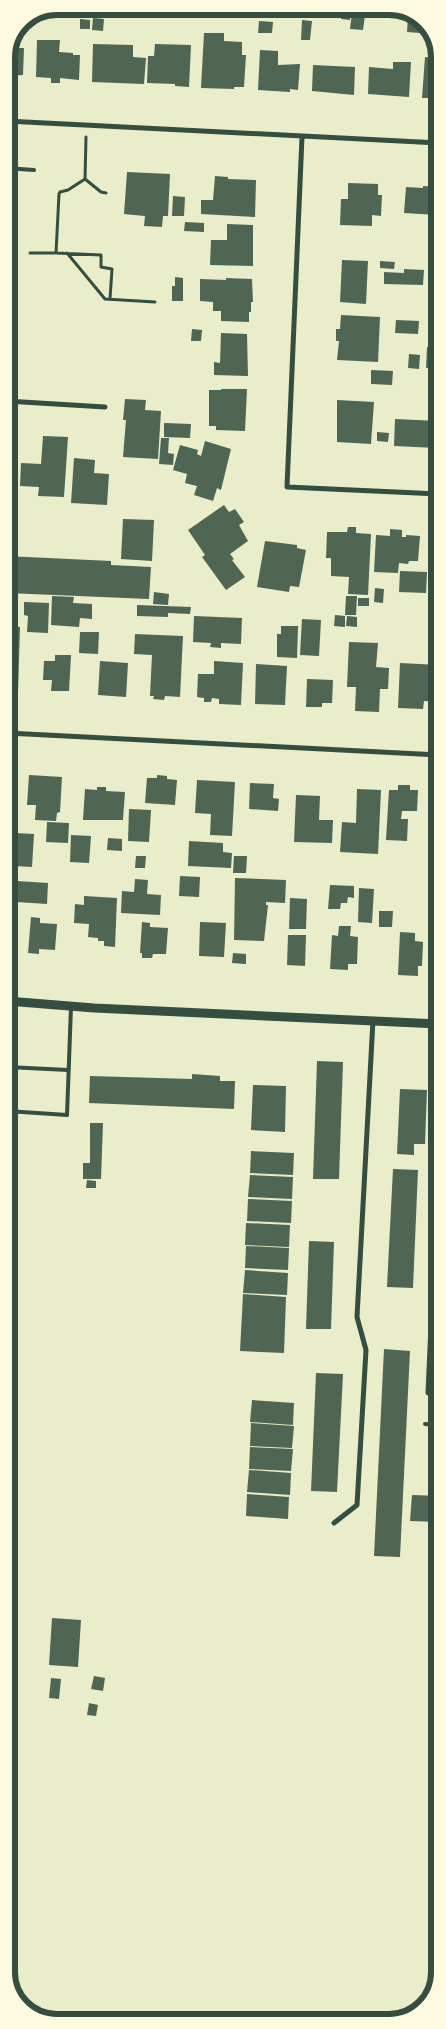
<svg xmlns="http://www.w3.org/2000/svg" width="446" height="2029" font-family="Karla,sans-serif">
  <rect width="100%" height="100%" fill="#e9edc9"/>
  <path fill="#4f6655" d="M207,6H218L217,16L206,15Z
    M342,10H351L350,20L341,19Z
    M352,13L365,15L363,30L350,29Z
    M408,15L421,18L420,33L407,32Z
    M32,16L31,28H18L21,21Z
    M93,18L104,19L103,31L92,30Z
    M80,19L90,20V29H80Z
    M302,20L312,21L310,40H301Z
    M259,21L273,22L272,33H258Z
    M204,33H224V41L242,42V55H246L244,87H234V89L201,88Z
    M37,40H60L59,52L73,53V55H80L79,80L60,78V83H51V78L36,77Z
    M93,44L133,45V57L146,58L144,84L92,82Z
    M155,44L191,45L189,87L175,86V84L147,83L148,56H154Z
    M12,48H24L23,75L6,76V56L9,51H12Z
    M260,50L278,51V65L300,64L298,90L290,89V92L258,90Z
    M425,57L439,58V98H422Z
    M393,62H411L409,97L368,94L369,67L393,69Z
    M313,65L355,67L354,95L312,91Z
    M127,172L170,174L168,216H163L162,227L144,226L145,216L124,214Z
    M215,176L228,177V179L256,180L255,217L201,214V200H213Z
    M348,183L378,184V195H382L381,216L372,215V226L340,225L341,199H348Z
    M423,186L439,187V213H437V215L404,213L406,187L423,188Z
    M173,196L185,197L184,216H172Z
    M185,222L204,223V232L184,231Z
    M227,224L253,225V266L210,265L211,240H227Z
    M342,260L368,261L366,304L340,302Z
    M380,261L395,262L394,269L380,268Z
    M429,264L438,265V273H428Z
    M404,269L424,270L423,285L384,284V272L404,273Z
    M175,277L183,278V301H172V286H175Z
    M226,278L252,279L253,302H251V312H249V322L221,321V311H213V302L200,301V279L226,280Z
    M433,293H439V314L433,313Z
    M341,315L380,317L378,362L337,360L339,341H336V329H340Z
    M396,320L419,321L418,334L395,333Z
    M192,329L202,330L201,341H191Z
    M221,333L247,334L248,376L214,375V362L220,363Z
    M427,347L439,348V369L426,368Z
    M409,354L420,355L419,369L408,368Z
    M371,370L393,371L392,385L371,384Z
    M221,389H247L245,431L216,430V426H209V390H221Z
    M125,399L146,400L145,410L161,411L158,459L123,457L126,420H123Z
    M337,400L374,402L371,444L337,442Z
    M395,419L438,421L436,448L394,446Z
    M164,423L191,424L190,438L164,437Z
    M6,431H14L11,481L6,480Z
    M377,432L389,433L388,442L377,441Z
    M43,436L68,437L64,497L38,496L39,487L20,486L21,463L41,464Z
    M161,438H169L168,453L174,454L173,465L159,464Z
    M205,441L231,449L221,490L217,488L213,501L194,495L197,486L185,483L187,474L173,470L180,445L198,450L197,454L201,456Z
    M74,458L95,460L94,473L109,474L107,505L71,503Z
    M6,497L16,498L15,506H6Z
    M224,505L229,512L235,509L244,522L239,525L248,541L230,554L234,559L232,560L245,577L226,590L202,557L205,555L188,530Z
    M123,519L154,520L152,561L121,559Z
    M348,527H356V533L371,534L368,595L348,594L349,577L331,576V558H326L327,532H347Z
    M390,529L402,530V537H406V535L420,536L418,561H409L408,564L399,563L398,573L374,572L376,535L390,536Z
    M433,537H439V563H431Z
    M265,541L297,545V548L306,550L299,587L290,586L289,592L257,587Z
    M6,556L111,561V565L151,567L149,599L7,593Z
    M400,571L427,572L426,593L399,592Z
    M375,588L384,589L383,603L374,602Z
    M154,592L169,594L168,605L153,604Z
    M52,596L74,597L73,603L92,604V619L80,618L79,627L51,625Z
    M346,596H357L356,615H345Z
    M358,598H369V606H358Z
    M24,602L49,603L48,633L27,632L28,616L24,615Z
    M137,605L191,607L190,614L168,613V617L137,616Z
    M335,615L345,616V627L334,626Z
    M194,616L242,618L241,644L221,643V648L210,647L211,643L193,642Z
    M347,616L357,617V627L346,626Z
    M302,619L321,620L319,656L300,655Z
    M7,626L20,627L18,693L7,692Z
    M281,626H298L297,658L277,657V634H281Z
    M80,632H99L98,654L79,653Z
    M135,634L183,636L180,697L165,696L164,700L153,699L154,696H150L152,655L134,654Z
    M349,642L378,643L376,667L389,668L388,689H380L379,712L355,711L356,687H347Z
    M55,655H71L69,691H51L52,680H43L44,661H55Z
    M100,661L128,663L126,697L98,695Z
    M214,661L243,663L241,705L219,704V699L212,698L211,702H204V698L197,697L198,674H214Z
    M400,663L439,665V702L424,701L423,709L398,708Z
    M256,664L287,666L285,705L255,704Z
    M307,679L333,680L332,703H322V707H306Z
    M29,775L62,777L60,812L57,813L56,821L35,820L36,805H27Z
    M157,775L167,776V779L177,780L175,805L145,803L147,778H157Z
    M197,780L235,782L232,836L210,835L211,814L195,813Z
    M250,783L274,784L273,798L279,799L278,811L249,809Z
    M398,785H410V790H418L417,811H402L401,819H408L407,841L386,840L389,790H398Z
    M97,787H106V791L125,792L123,820H83L85,789L97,790Z
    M357,789L381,790L378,854L340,852L342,822L356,823Z
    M296,795L320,796L319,820H333L332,843L294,842Z
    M7,809H12L10,829L7,828Z
    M129,809L151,810L149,842L128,841Z
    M47,822L69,823L68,843L46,842Z
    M15,833L34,834L32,867L13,866Z
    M71,835L91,836L89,863L70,862Z
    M108,838L122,839V851L107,850Z
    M189,841L223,843V852L232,853L231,868L188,866Z
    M136,856H146L145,868H135Z
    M234,856H247L246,873H233Z
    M180,876L200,877L199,897L179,896Z
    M235,878L286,880L285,903L266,902V905H268L264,941L234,940Z
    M135,879L148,880L147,894L161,895L160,915L121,913L122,891L134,892Z
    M17,881L48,883L47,904L16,902Z
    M330,885L354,886V898L348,897L347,903H341L340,909H328Z
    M359,888L374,889L372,923L358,922Z
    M84,896L117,898L115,947L104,946V941H98V938L88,937L89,924L74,923L75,904L84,905Z
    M290,898L307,899L306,929H289Z
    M379,911H393L392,927H379Z
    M31,917L40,918V923L57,924L55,950L39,949V954L28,953Z
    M142,922L150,923V927L168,928L166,954H153L152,958H142V953H140Z
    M200,922L226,923L224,957L199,956Z
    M339,926H351L350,936L358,937L357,964H348V970L330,969L332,935L338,936Z
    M400,932L415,933V941L423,942L422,966H418V976L398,975Z
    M288,935H306L305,966L287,965Z
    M233,953L246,954V964L232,963Z
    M317,1061L343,1062L339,1179H313Z
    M192,1074L220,1076V1081H235L234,1109L89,1103L90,1076L192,1079Z
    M253,1085L286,1086L285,1132L251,1130Z
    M400,1089L427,1090L425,1144H414V1155L397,1154Z
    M90,1123H103L101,1179H83V1163H90Z
    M251,1151L294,1153L293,1175L250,1173Z
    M393,1169L418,1170L413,1288L387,1287Z
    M250,1175L293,1177L292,1199L248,1197Z
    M87,1180L96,1181V1188H86Z
    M248,1199L292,1201L291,1223L247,1221Z
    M246,1223L290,1225L289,1247L245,1245Z
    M309,1241L334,1242L331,1329H306Z
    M246,1246L289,1248L288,1270L245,1268Z
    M245,1270L288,1273L287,1295L243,1293Z
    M243,1294L286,1297L284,1353L240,1351Z
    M384,1349L410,1351L400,1557L374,1556Z
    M316,1373L343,1374L337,1492L311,1491Z
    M252,1400L294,1403L293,1425L250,1422Z
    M251,1423L294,1426L292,1448L250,1446Z
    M250,1447L293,1449L291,1471L249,1469Z
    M437,1455L440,1456V1485H435Z
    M249,1470L291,1473L290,1495L247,1492Z
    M247,1494L289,1497L288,1519L246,1516Z
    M412,1495L440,1496V1522L410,1521Z
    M52,1618L81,1620L78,1667L49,1665Z
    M94,1676L105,1678L103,1691L91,1689Z
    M51,1678L61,1679L59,1699L49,1698Z
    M89,1703L98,1705L96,1716L87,1715Z"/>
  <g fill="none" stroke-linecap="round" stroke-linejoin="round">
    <path stroke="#344e41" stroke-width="3" d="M86,137L85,179L101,192L106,193
      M30,253H56L59,194L60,192L68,190L85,179
      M56,253L101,255V267L112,269L110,299
      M67,253L105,299L155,302"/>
    <path stroke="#344e41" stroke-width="4" d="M6,168L34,170
      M7,1067L68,1070
      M7,1111L67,1115L71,1007
      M425,1424L439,1425"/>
    <path stroke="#344e41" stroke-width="5" d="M6,121L439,143
      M302,137L287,487L439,494
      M6,401L105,407
      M7,733L439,755
      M428,1393L439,1143
      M334,1523L357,1505L366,1350L357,1317L373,1020"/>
    <path stroke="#344e41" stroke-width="9" d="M7,1001L94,1008L439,1024"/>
  </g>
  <path d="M0 0H446V2029H0ZM57 15H389A42 42 0 0 1 431 57V1972A42 42 0 0 1 389 2014H57A42 42 0 0 1 15 1972V57A42 42 0 0 1 57 15Z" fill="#fefae0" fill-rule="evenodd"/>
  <path fill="none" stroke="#344e41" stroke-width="6" d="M57 15H389A42 42 0 0 1 431 57V1972A42 42 0 0 1 389 2014H57A42 42 0 0 1 15 1972V57A42 42 0 0 1 57 15Z"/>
</svg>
